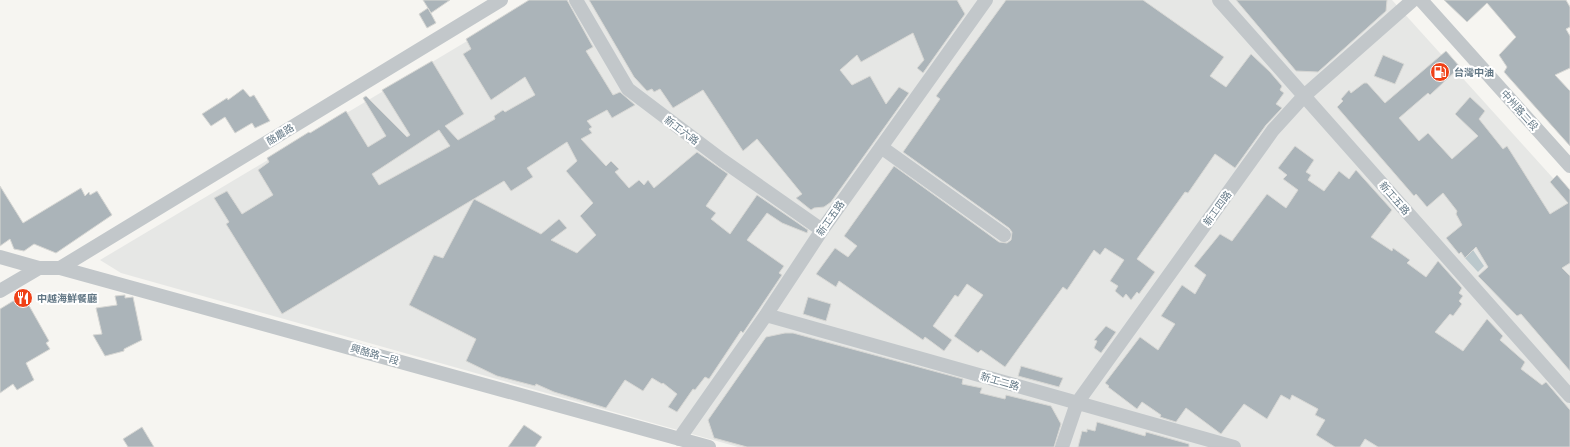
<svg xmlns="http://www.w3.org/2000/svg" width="1570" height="447" font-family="'IBM Plex Sans','Noto Sans TC',sans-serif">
  <rect width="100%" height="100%" fill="#f6f5f1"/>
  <path fill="#e6e7e5" d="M536,0H1392L1570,197V447H738L121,273L100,260Z"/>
  <path fill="#bbc8cc" d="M1473,250L1484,266L1478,272L1465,258Z"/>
  <path fill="#abb4b9" stroke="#d7d7d4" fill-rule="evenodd" d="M423,0H450L431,13Z
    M529,0H567L593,47L586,51L613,95L620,92L635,105L612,118L607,110L587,121L592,127L589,129L592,133L581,139L606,166L611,161L619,169L615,172L629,188L639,180L644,185L648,180L654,188L697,152L728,174L706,206L716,213L711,219L730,234L757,195L808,230L807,233L782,223L767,213L747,240L784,266L779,273L782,275L743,333L741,331L709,379L705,377L695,390L693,389L677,412L668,407L677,394L663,383L662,384L652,378L643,391L625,380L606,408L554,392L536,384L535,386L497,376L466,361L476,339L409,305L434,255L443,258L474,199L541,234L559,219L567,228L551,240L577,253L596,235L580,216L593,203L566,171L577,161L567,142L527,168L533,177L511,191L504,181L395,246L282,314L226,224L229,222L214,198L227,191L242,214L273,195L258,170L269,162L267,158L309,132L310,133L346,111L368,147L386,136L363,98L366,96L407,137L410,135L382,90L432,61L464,114L445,126L458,140L495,119L494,116L503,110L505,112L535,95L525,77L491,100L463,54L471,49L466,39ZM439,130L450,146L379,185L372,174Z
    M589,0H957L965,14L923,73L917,68L924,60L913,33L861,62L857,55L840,70L852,85L870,76L886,104L899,87L909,93L831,202L824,207L814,208L811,210L796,198L802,194L757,139L743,151L703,90L673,108L660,89L654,92L652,89L647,91L634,77Z
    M1006,0H1143L1224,57L1210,76L1226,87L1251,54L1270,72L1282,86L1280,90L1284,93L1276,104L1282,108L1266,125L1235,168L1215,154L1188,193L1185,192L1137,259L1155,272L1139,294L1137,292L1131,300L1126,294L1123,298L1115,291L1118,286L1110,281L1124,260L1105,248L1100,255L1094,250L1067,290L1063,287L1005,367L981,350L978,353L954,336L983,295L967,284L958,297L955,295L933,326L952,340L944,351L925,337L923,340L839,281L836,287L816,274L835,248L848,257L857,246L844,236L894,166L999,242L1007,243L1011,240L1012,232L1009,228L903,152L940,99L936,96Z
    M1236,0H1387L1386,11L1318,72L1296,71Z
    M1444,0H1566L1570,7V27L1566,29L1570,36V68L1555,75L1570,91V146L1504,72L1507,67L1499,55L1516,37L1487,3L1467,22Z
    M428,8L436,23L427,28L419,14Z
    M1446,51L1460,67L1430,95L1428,93L1399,118L1419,141L1428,133L1452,159L1478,136L1455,114L1470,97L1485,111L1479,119L1503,149L1507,146L1550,214L1568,203L1550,182L1557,175L1570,190V263L1562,268L1570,276V371L1521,314L1517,316L1478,276L1488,267L1476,247L1465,258L1461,252L1459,254L1446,238L1462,225L1456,214L1457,211L1443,193L1427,207L1416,194L1414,196L1337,107L1343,101L1341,99L1349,90L1351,93L1364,83H1367L1385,103Z
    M1383,55L1404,64L1395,84L1374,76Z
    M243,89L250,97L254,95L270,121L255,128L252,123L235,133L225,117L211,126L202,114L227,98L228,100Z
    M1295,146L1314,160L1306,172L1311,175L1308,180L1324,191L1339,171L1349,179L1356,170L1392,210L1371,237L1392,251L1393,248L1410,260L1407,263L1426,277L1438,261L1462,288L1459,293L1463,296L1459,301L1462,304L1453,316L1450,314L1435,332L1463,351L1487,319L1503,336L1500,340L1525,362L1521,369L1542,385L1546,382L1570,410V447H1378L1365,439L1360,447H1335L1316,435L1325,420L1315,415L1318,409L1292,395L1290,400L1281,395L1267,419L1244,404L1221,434L1186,408L1176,422L1160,417L1161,415L1142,402L1137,409L1108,387L1109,386L1105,383L1140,337L1158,350L1175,324L1161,316L1182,285L1195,294L1206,275L1194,266L1220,234L1232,241L1267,194L1286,208L1298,190L1283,179L1287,175L1278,168Z
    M0,186L23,223L81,188L85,196L89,192L90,195L97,191L112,215L56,253L34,244L24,251L14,249L10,239L0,246Z
    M23,295L49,341L46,343L50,349L26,363L34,380L17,390L13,384L0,393V309Z
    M125,295V298L133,297L142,340L124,349V351L105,356L93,335L102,334L96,308L117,305L115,296Z
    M808,297L831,304L826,321L803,314Z
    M1106,326L1116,332L1101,353L1094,348L1097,341L1094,340Z
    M785,333H793L963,379L962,384L982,388L980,393L1005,399L1006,395L1051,406L1061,424L1054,447H747L714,438L708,420L766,337Z
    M1021,366L1063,378L1059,387L1018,376Z
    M1097,422L1145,436L1146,432L1189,444V447H1078L1082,431L1087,432V429L1095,431Z
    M524,425L542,437L535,447H508Z
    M142,427L154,447H128L123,439Z"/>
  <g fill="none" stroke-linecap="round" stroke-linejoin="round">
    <path stroke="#c2c7ca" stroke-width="14" d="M576,0L628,89L722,160L822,230
      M1219,0L1570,396
      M1421,0L1570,166
      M881,147L1004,235
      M0,257L39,268H60L709,447
      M60,268L501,0
      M0,291L39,268
      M766,315L1234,447
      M679,439L766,315L822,230L986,0
      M1062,447L1077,403L1273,130L1304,96L1413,0"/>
  </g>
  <defs>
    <symbol id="fuel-disc" viewBox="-11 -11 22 22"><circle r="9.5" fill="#ef4117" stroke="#fff"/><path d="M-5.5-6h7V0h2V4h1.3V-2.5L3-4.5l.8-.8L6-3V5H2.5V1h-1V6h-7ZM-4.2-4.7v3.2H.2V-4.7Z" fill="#fff"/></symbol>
    <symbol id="restaurant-disc" viewBox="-11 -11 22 22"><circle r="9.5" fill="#ef4117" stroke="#fff"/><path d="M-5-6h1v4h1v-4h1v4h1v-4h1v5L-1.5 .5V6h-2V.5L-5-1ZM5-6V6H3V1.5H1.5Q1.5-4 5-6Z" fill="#fff"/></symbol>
  </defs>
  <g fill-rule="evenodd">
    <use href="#fuel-disc" x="1429" y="61" width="22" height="22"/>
    <use href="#restaurant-disc" x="12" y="287" width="22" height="22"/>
  </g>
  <g text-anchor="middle" stroke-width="4" stroke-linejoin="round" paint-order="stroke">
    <g font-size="10" font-weight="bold" fill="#627785" stroke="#fff" text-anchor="start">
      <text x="1454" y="76">台灣中油</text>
      <text x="37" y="302">中越海鮮餐廳</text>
    </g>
    <g font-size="10" fill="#627785" stroke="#fff">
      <text transform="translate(1520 110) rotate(48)" y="4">中州路二段</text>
      <text transform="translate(682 130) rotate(37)" y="4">新工六路</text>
      <text transform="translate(280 134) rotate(-31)" y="4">酪農路</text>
      <text transform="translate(1395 198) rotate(49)" y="4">新工五路</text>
      <text transform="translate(1217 208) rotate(-54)" y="4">新工四路</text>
      <text transform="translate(830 218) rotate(-55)" y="4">新工五路</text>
      <text transform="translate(375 354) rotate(16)" y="4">興酪路一段</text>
      <text transform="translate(1000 381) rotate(16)" y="4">新工二路</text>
    </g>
  </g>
</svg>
